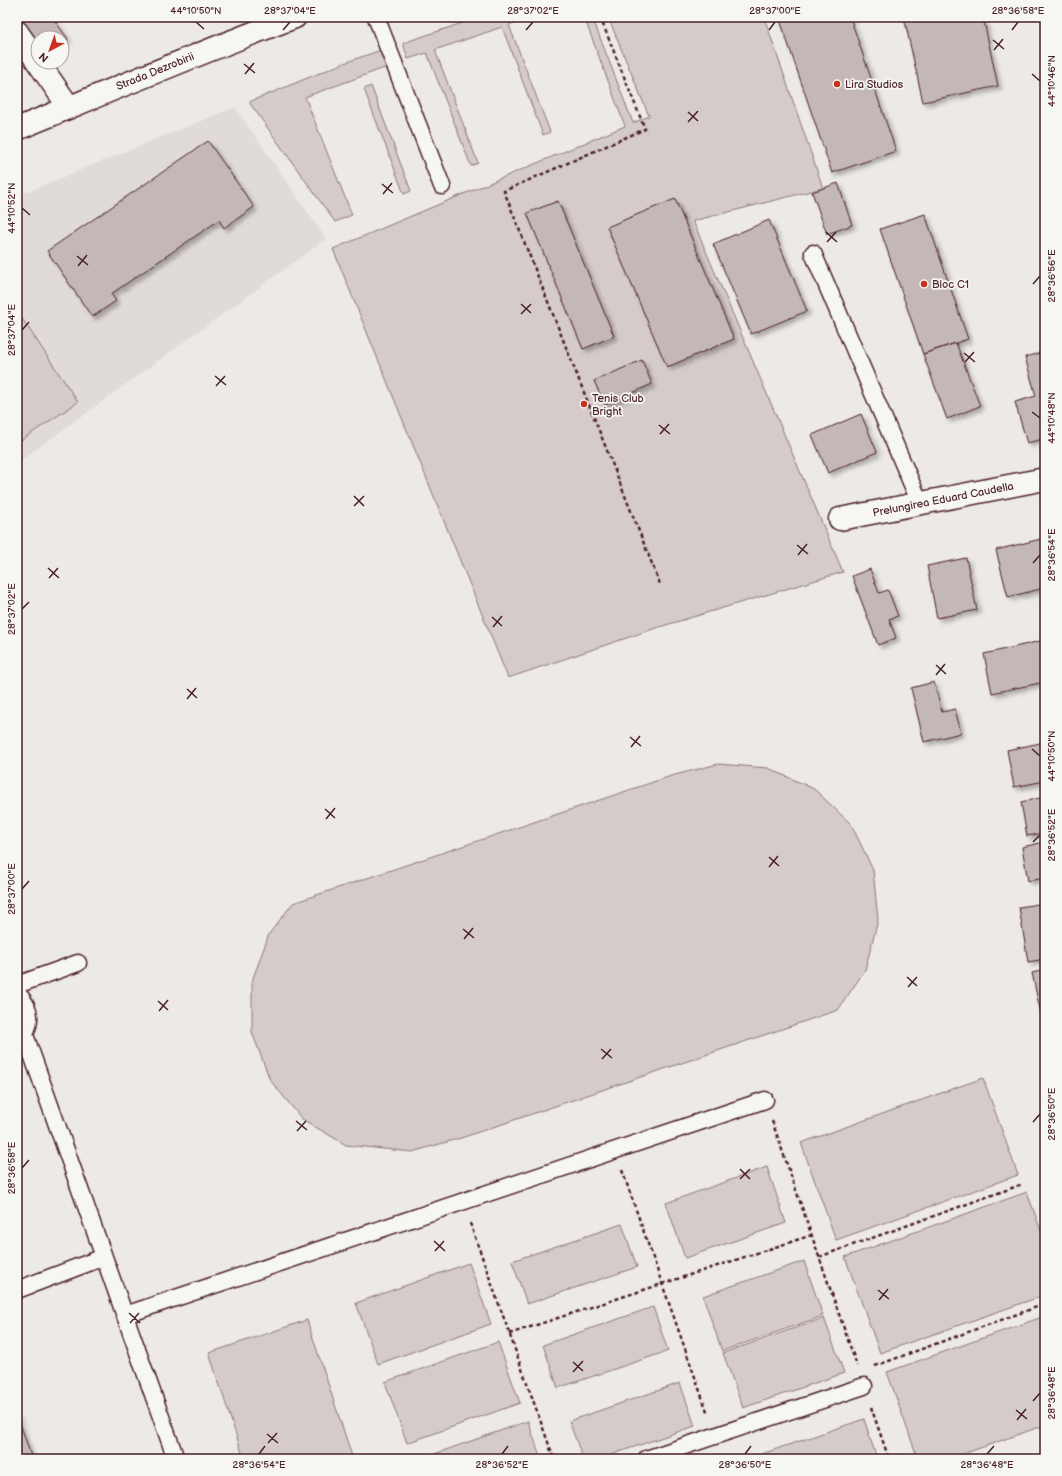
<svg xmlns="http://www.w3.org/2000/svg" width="1062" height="1476" font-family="'Balsamiq Sans',sans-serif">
  <defs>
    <filter id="shadow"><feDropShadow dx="3.5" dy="3.5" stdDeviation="2" flood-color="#0004"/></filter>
  </defs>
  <rect width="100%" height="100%" fill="#ece9e6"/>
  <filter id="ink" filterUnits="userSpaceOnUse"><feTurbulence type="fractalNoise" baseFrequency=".025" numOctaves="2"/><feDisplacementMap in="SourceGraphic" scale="8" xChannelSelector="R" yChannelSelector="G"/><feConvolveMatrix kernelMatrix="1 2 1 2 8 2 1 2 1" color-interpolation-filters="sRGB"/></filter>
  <g filter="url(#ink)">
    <path fill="#e0dad8" d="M235,107L326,239L17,463V196Z"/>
    <path fill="#d4cbca" stroke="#8f757a" d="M480,17H531L509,25L550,132L543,135L502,27L435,50L478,163L471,166L427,53L408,59L403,43Z
      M584,17H592L633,123L649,116L608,17H764L823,188L693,221L843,572L656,628L508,678L333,249L625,126Z
      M381,50L387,67L305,97L352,215L335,222L249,102L344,63Z
      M371,86L411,191L404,194L364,89Z
      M17,311L78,402L17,443Z
      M718,764L768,768L814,789L851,824L873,870L878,920L865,970L838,1010L461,1138L412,1152L346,1145L302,1119L270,1080L252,1032V981L269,934L293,903L671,776Z
      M983,1078L1018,1175L836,1240L801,1143Z
      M767,1167L786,1223L685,1258L666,1203Z
      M1027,1192L1045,1242V1295L880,1353L845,1257Z
      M622,1224L637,1267L527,1304L512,1261Z
      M804,1261L823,1316L722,1351L703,1296Z
      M469,1263L491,1324L378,1364L356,1303Z
      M653,1307L668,1351L558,1388L543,1345Z
      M1045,1316V1425L949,1459H918L887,1372Z
      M824,1318L844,1373L743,1408L723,1353Z
      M307,1320L353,1459H244L209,1353Z
      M498,1342L520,1403L407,1443L385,1382Z
      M680,1383L695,1426L599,1459H583L569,1421Z
      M864,1419L877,1459H754L753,1457Z
      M528,1421L541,1459H420Z"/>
    <path fill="#c4b7b7" stroke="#4a1f2b" filter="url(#shadow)" d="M20,17H52L68,39L62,43V38H38V42Z
      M779,17H850L896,151L832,173Z
      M904,17H983L998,86L923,102Z
      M208,141L254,207L224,228L219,220L111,294L116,301L92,317L47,251Z
      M838,183L852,225L827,234L812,192Z
      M675,199L734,339L667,367L607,227Z
      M558,201L614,336L583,349L527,213Z
      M925,214L968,339L923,354L880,229Z
      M769,220L807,311L751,334L713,244Z
      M956,343L980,406L947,419L923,354Z
      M1045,352V445L1043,439L1027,443L1015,402L1036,396L1025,357Z
      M642,360L652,384L605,405L594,381Z
      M861,414L877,452L828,473L812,435Z
      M1045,538V588L1008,597L996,550Z
      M966,558L977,610L937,618L927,566Z
      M870,569L879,593L888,590L898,616L889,619L896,638L878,645L852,576Z
      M1045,640V682L992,693L984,654Z
      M934,682L942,712L955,709L961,733L924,742L911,688Z
      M1045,742V781L1014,787L1007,750Z
      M1045,797V833L1027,836L1021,802Z
      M1045,842V878L1028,881L1022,847Z
      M1045,903V959L1028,962L1019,907Z
      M1045,970V1032L1032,973Z
      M17,1414L32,1459H17Z"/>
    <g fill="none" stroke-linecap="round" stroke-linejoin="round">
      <defs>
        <path id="lane" d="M376,17L442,186
          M813,253L920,503
          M17,985L78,963
          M17,993C33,1009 33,1026 18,1043
          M25,1035L176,1459
          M17,1290L104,1257
          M125,1315L765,1100
          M646,1459L864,1386"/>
        <path id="street" d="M17,32L69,107
          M840,519L1045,479"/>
        <path id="secondary" d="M17,129C109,91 201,52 295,17"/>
      </defs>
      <use href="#lane" stroke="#4a1f2b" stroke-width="19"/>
      <use href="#street" stroke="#4a1f2b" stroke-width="25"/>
      <use href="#secondary" stroke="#4a1f2b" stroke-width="25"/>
      <path stroke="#4a1f2b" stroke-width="2.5" stroke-dasharray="4 3" stroke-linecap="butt" d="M600,17L645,129L504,191L660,584
        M772,1121L857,1366
        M622,1170L708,1414
        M470,1223L554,1459
        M819,1257L1023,1184
        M509,1334L812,1235
        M875,1366L1045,1304
        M871,1407L889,1459"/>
      <use href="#lane" stroke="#f6f6f2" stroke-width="16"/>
      <use href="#street" stroke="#f6f6f2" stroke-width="22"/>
      <use href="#secondary" stroke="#f6f6f2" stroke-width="22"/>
    </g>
  </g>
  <path fill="none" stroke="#4a1f2b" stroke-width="1.5" d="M196,22L204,29M283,30L290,22M526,30L533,22M769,30L775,22M1012,30L1018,22M993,40L1004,49M994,50L1003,39M244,64L255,73M245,74L254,63M1032,74L1040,81M688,112L698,121M688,122L698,111M382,184L393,193M383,194L392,183M22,208L30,215M826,232L837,242M827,242L836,232M77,256L88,265M78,266L87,255M1033,284L1040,276M521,304L531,313M521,314L531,304M22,330L29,322M964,353L975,362M965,362L974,352M215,376L226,385M216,386L225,376M1032,412L1040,418M659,425L670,434M660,434L669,424M354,496L364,506M354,506L364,496M797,545L808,554M798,555L807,544M1033,563L1040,555M48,568L59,578M49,578L58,568M22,609L29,602M492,617L502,626M493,627L502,616M936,665L946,674M936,675L945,664M187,689L197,698M187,699L196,688M630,737L641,746M631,747L640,736M1032,749L1040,756M325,809L335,818M326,819L335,808M1033,842L1040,835M769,857L779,866M769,867L778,856M22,889L29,881M463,929L474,938M464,939L473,928M907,977L917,986M908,987L917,977M158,1001L168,1010M159,1011L168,1000M601,1049L612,1058M602,1059L611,1049M296,1121L307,1130M1033,1122L1040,1114M297,1131L306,1121M22,1168L29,1160M740,1169L750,1179M740,1179L750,1169M434,1241L445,1251M435,1251L444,1241M878,1290L889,1299M879,1300L888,1289M129,1313L140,1323M130,1323L139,1313M573,1362L583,1371M573,1372L583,1361M1033,1401L1040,1393M1016,1410L1027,1419M1017,1420L1026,1409M267,1434L278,1443M268,1443L277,1433M259,1454L265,1446M502,1454L508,1446M745,1454L751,1446M987,1454L994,1446"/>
  <g fill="#c8321e" stroke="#f6f6f2" stroke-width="1.5">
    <circle cx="837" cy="84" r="4"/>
    <circle cx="924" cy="284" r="4"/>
    <circle cx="584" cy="404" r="4"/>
  </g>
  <g text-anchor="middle" stroke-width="3.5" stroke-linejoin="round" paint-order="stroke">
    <g font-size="11" fill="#4a1f2b" stroke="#f6f6f2">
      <text transform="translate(155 71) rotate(-22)" y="4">Strada Dezrobirii</text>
      <text transform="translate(943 499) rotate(-11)" y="4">Prelungirea Eduard Caudella</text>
    </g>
    <g font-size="11" fill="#4a1f2b" stroke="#f6f6f2" text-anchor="start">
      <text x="845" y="88">Lira Studios</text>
      <text x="932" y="288">Bloc C1</text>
      <text x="592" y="402">Tenis Club<tspan x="592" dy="13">Bright</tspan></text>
    </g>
  </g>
  <rect width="1062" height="1476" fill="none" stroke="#f6f6f2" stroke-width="44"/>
  <g transform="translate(50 50) rotate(221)"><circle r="19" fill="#f6f6f2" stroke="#b1a0a2"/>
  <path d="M0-3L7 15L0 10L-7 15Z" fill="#c8321e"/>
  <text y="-6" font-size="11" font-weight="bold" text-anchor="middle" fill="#4a1f2b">N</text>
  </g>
  <rect x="22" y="22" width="1018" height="1432" fill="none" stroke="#4a1f2b" stroke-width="1.5"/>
  <g font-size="10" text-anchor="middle" fill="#4a1f2b">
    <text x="196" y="14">44°10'50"N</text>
    <text x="290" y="14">28°37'04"E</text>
    <text x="533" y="14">28°37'02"E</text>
    <text x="775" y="14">28°37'00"E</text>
    <text x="1018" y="14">28°36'58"E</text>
    <text transform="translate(1051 81) rotate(-90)" y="4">44°10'46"N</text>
    <text transform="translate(11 208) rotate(-90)" y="4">44°10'52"N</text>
    <text transform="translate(1051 276) rotate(-90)" y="4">28°36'56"E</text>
    <text transform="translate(11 330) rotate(-90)" y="4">28°37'04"E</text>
    <text transform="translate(1051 418) rotate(-90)" y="4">44°10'48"N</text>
    <text transform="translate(1051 555) rotate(-90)" y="4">28°36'54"E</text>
    <text transform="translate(11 609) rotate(-90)" y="4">28°37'02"E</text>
    <text transform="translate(1051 756) rotate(-90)" y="4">44°10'50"N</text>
    <text transform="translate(1051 835) rotate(-90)" y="4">28°36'52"E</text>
    <text transform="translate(11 889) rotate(-90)" y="4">28°37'00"E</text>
    <text transform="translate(1051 1114) rotate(-90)" y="4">28°36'50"E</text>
    <text transform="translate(11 1168) rotate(-90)" y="4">28°36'58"E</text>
    <text transform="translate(1051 1393) rotate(-90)" y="4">28°36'48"E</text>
    <text x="259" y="1468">28°36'54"E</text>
    <text x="502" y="1468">28°36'52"E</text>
    <text x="745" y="1468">28°36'50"E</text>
    <text x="987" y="1468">28°36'48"E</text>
  </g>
</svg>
